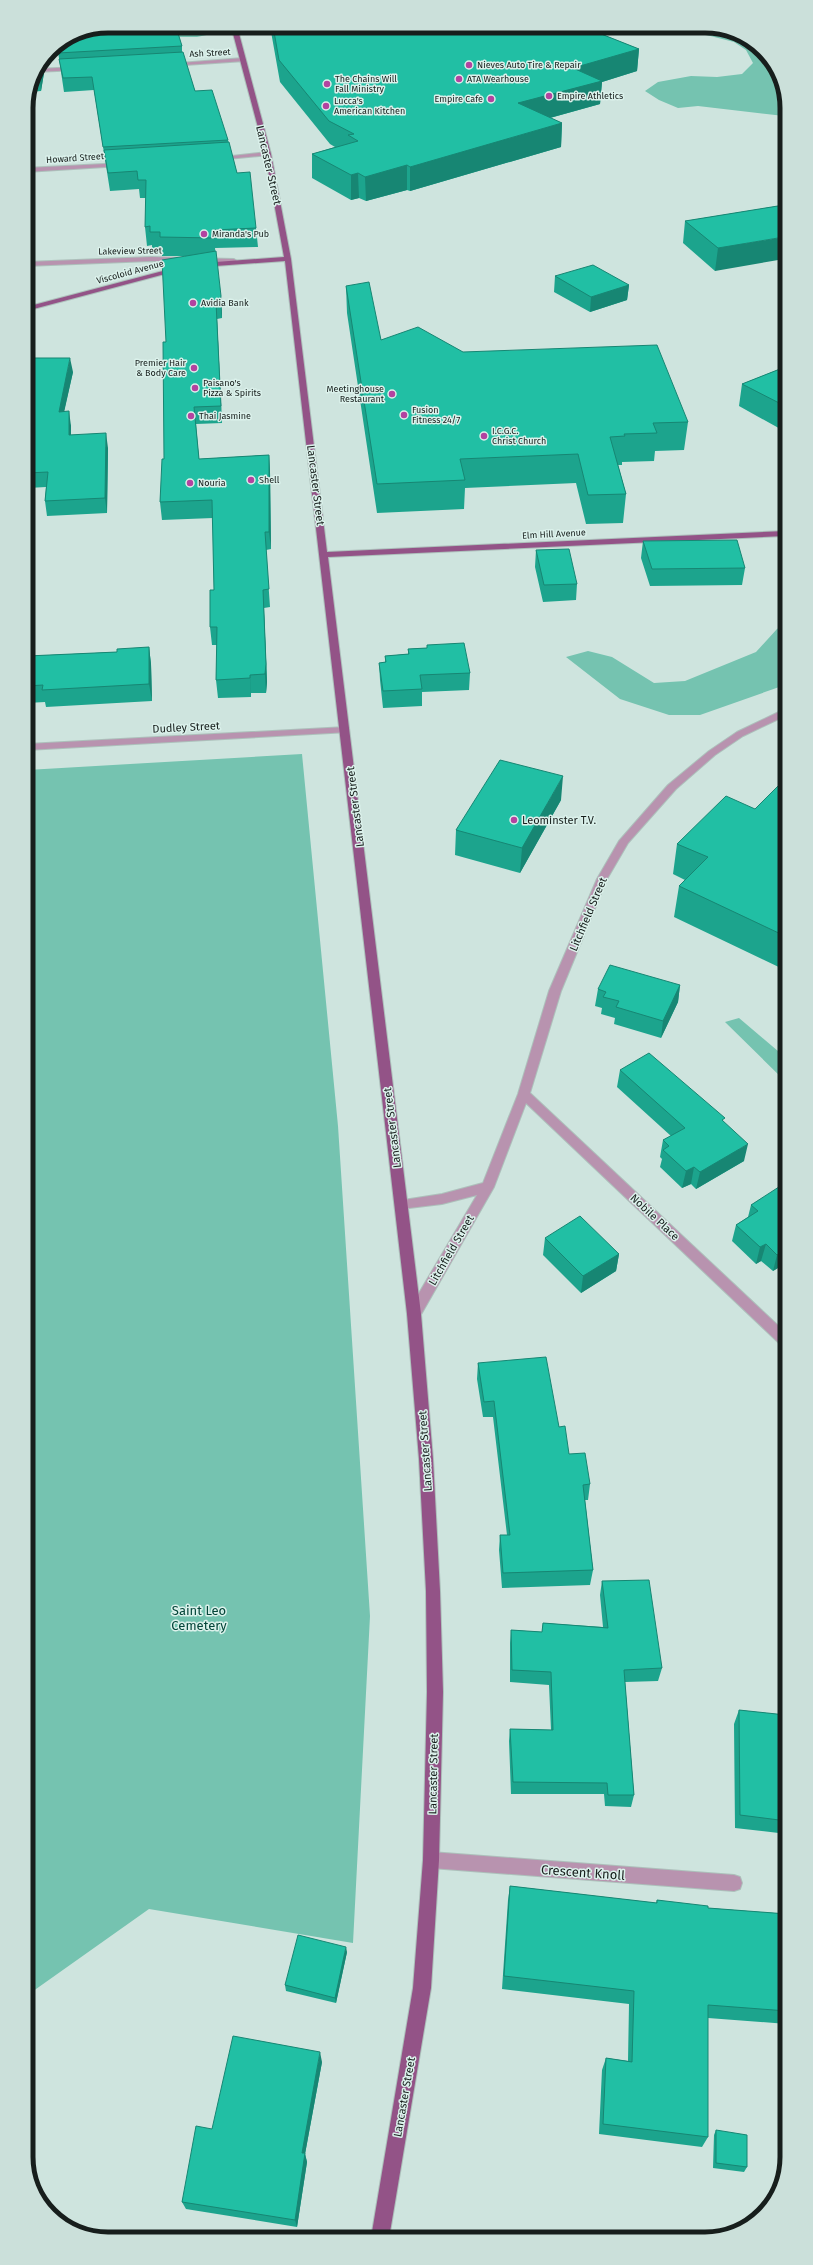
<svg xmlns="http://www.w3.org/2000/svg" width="813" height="2265" font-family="'Fira Sans',sans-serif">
  <rect width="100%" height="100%" fill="#cee4de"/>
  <path fill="#75c3b0" d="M108,26H214L216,33L197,37H133L119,39L98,29L76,32Z
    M671,26H711L755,43L784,86V116L698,106L678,108L659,100L645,91L658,82L691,76L717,77L742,74L753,63L746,50L734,42Z
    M785,625V685L700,715H669L620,699L566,657L588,651L612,657L654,683L685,681L756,652L777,629Z
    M302,754L338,1126L370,1616L353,1943L149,1909L29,1994L27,770Z
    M739,1018L785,1057L786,1082L725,1022Z"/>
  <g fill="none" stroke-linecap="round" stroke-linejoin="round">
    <path stroke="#299983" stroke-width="5" d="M685,26L736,36"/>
    <defs>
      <path id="minor" d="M243,58L245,61L170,66L167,64Z
        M78,67L80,70L34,72L36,69Z
        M268,152L270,155L217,160L214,158Z
        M123,163L121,166L26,172V168Z
        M151,257L234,259L237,261L234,263L151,261L26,266V262Z
        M785,709V716L743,736L715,755L676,789L628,843L607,879L561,991L530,1093L786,1333V1346L781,1345L526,1103L494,1187L419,1318L414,1319L409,1318L407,1314L409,1310L477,1195L442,1204L401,1209L397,1207L395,1204L397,1201L442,1194L483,1183L518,1094L549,991L597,879L619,841L668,785L709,751L737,732Z
        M346,727L349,728V732L27,750V744Z
        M431,1852L734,1875L740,1877L742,1883L740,1889L734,1891L431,1868L425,1866L423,1860L425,1854Z"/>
      <path id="major" d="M231,26H237L271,154L291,259L327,552L785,531V536L328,557L421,1314L433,1459L440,1591L443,1692L439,1860L431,1988L389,2238H371L413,1988L423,1860L427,1692L426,1591L419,1459L407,1314L285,261L202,267L199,265L202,263L284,257L265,154Z
        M178,267L181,269L180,270L26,311V307Z"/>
    </defs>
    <use href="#minor" stroke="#adc0bb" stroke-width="2"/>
    <use href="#major" stroke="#adc0bb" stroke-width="2"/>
    <use href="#minor" fill="#b893af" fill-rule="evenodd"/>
    <use href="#major" fill="#935387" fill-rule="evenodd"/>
  </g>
  <path fill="#1ca48d" d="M270,26H581L639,49L637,71L602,82L600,104L550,118L562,123L561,147L410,191L407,190L366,201L359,198L351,200L312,178V154L335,147L330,144L280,82Z
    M163,31L182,46V52L195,91L228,140L237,173L256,228L258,247L215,248L222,313V318L217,319L222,423L196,424L199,459L269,455L270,472L271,549L266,550L270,607L264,608L267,682L266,693H251V697L218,698L216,680L217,645H212L210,627L214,590L213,518L162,520L160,502L164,459L166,342L185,256H162V251H152V245L147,246L145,227L146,198H140L139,189L110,191L94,90L64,92L57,45L76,33Z
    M48,53L46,67H44V73L41,91L29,92L34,72Z
    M784,205L715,271L683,243L685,221Z
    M555,276L629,285L627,300L590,312L554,292Z
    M346,286L381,340L463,352L688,422L684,450L655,451L654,461L622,462V465H618L626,494L623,523L586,524L576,483L465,488L464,509L377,513L347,313Z
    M785,367V431H784L739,406L742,384Z
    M27,369L73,372L64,411L71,426V435L108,448L107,513L47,516L45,501L46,487L28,488L27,482Z
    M643,541L745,568L742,585L650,586L641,558Z
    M536,550L577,584L576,600L543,602L535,567Z
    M427,645L470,673L469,690L422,692V706L383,708L380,680L379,663L385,662V656L408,654V649L427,648Z
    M149,647L151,664L152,701L46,707L45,702L27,703V656L117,652Z
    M785,779V970L674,917L679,886L685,880L673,874L677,844L755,809Z
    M561,800L520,873L455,855L456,830Z
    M680,985L678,1002L661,1038L614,1024L615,1018L601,1014L602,1008L595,1006L598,989Z
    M620,1070L724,1122L744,1161L696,1189L691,1184L682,1188L660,1167L662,1159L660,1157L663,1140L671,1136L617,1087Z
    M786,1184V1263L773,1271L761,1261L756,1264L732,1241L736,1225L748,1217L751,1205Z
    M545,1238L619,1254L616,1271L581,1293L543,1255Z
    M478,1363L559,1427L569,1454L590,1484L588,1500H585L593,1570L590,1585L502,1588L499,1550L500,1535H507L493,1417H483L477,1379Z
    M602,1581L662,1668L658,1681L625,1682L634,1795L631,1807L605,1806L604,1794H511L509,1741L510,1729L551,1730L549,1685L510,1682V1643L511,1630L542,1632L543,1623L603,1627L600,1595Z
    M739,1710L786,1715L787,1834L735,1828L734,1724Z
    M510,1886L656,1903L657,1900L708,1908L787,1914V2024L708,2018V2137L702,2147L599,2134L602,2070L606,2058L628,2061L629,2004L502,1989L508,1900Z
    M347,1952L336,2003L286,1991L285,1985Z
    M322,2062L305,2154L307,2162L297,2227L186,2209L182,2202L212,2129Z
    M716,2130L747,2167L744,2172L713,2168L714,2135Z"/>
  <path fill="#178673" d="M639,49L637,71L602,82L600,104L517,127L518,103L573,68Z
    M48,53L46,67L44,58Z
    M43,62L44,73L41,91L40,80Z
    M562,123L561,147L410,191V167Z
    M407,165V190L366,201L365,177Z
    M358,173L359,198L351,200V175Z
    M784,237V259L715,271L718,248Z
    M629,285L627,300L590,312L591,297Z
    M221,296L222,313V318L220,302Z
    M216,302L217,319L222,423L221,406Z
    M70,358L73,372L61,426L59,412Z
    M69,411L71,426V450L69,435Z
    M106,433L108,448L107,513L105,498Z
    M269,455L270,472L271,549L269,532Z
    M263,590L267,682L266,693L265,674Z
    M149,647L151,664L152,701L149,684Z
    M250,675L251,693V697L250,678Z
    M563,776L561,800L520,873L522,848Z
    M680,985L678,1002L661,1038L663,1021Z
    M748,1144L744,1161L696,1189L700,1172Z
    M694,1167L691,1184L682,1188L686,1171Z
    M766,1244L761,1261L756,1264L760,1247Z
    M786,1249V1263L773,1271L777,1255Z
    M619,1254L616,1271L581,1293L583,1276Z
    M346,1947L347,1952L336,2003L335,1998Z
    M320,2052L322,2062L305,2154L307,2162L297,2227L295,2220L302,2153Z"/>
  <path fill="#21bfa4" stroke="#178673" d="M273,26H581L639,49L573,68L602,81L518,103L562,123L410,167L407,165L365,177L358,173L351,175L312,154L358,141L348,135L354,134L329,121L279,60Z
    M162,28V31L177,30L182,46L58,53L57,45L76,33Z
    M183,52L195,91L212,90L228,140L103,147L92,77L63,78L59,59Z
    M41,62H43L40,80H32L34,72Z
    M229,142L237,173L250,172L256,228L214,230L215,238L160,237V232H150V226L145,227L146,180H138L137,171L108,173L104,150Z
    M784,205V237L718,248L685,221Z
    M216,251L221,296L220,302H216L221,406L194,407L199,459L269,455V532H265L269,589L263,590L266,664L265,674L250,675V678L216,680L217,627H210V590H214L212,500L160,502L162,459H164L163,342H166L162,260Z
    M593,265L629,285L591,297L555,276Z
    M369,282L381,340L418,327L463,352L657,345L688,422L653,423L657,433L624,434L625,436L610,437L626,494L588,495L578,454L460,459L465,480L377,484L346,286Z
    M29,358H70L59,412L69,411V435L106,433L105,498L45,501L48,472L27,473V369Z
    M785,367V406L742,384Z
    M737,540L745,568L652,569L643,541Z
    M569,549L577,584L544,585L536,550Z
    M464,643L470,673L420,675L422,689L383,691L379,663L386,662L385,656L409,654L408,649L427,648V645Z
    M149,647V684L42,690L43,685L27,686V656L117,652V649Z
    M500,760L563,776L522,848L456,830Z
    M785,779V936L679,886L708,857L677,844L726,796L755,809Z
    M610,965L680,985L663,1021L616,1007L619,1001L603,997L606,992L598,989Z
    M649,1053L725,1118L722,1120L748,1144L700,1172L694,1167L686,1171L663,1150L669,1146L663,1140L685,1128L620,1070Z
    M785,1183L786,1184V1249L777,1255L766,1244L760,1247L736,1225L758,1211L751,1205Z
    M580,1216L619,1254L583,1276L545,1238Z
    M546,1357L559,1427L565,1426L569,1454L585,1453L590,1484L583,1485L593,1570L503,1573L500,1535H510L494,1401L484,1402L478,1363Z
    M649,1580L662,1668L624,1670L634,1795H608L607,1783L513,1782L510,1729L553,1730L551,1672L512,1670L511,1630L542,1632L543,1623L608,1628L602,1581Z
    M739,1710L786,1715L787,1821L740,1815Z
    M510,1886L657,1903V1900L708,1906V1908L787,1914V2011L708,2005V2137L603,2124L606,2058L632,2062L634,1991L504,1976Z
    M298,1935L346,1947L335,1998L285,1985Z
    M233,2036L320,2052L302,2153H305L295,2220L182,2202L196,2126L212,2129Z
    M716,2130L747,2135V2167L716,2163Z"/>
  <g fill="#b343a0" stroke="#dbf1eb" stroke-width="1.5">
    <circle cx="469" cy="65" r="4"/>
    <circle cx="459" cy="79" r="4"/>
    <circle cx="327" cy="84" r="4"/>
    <circle cx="549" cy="96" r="4"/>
    <circle cx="491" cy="99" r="4"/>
    <circle cx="326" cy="106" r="4"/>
    <circle cx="204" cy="234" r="4"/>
    <circle cx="193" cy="303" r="4"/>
    <circle cx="194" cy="368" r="4"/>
    <circle cx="195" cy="388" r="4"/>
    <circle cx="392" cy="394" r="4"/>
    <circle cx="404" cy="415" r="4"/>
    <circle cx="191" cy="416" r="4"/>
    <circle cx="484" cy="436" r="4"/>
    <circle cx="251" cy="480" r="4"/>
    <circle cx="190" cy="483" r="4"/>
    <circle cx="514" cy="820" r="4"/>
  </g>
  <g text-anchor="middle" stroke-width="3" stroke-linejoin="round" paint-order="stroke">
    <g font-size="9" fill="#171e1c" stroke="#dbf1eb">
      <text transform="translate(210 53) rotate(-3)" y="3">Ash Street</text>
      <text transform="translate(75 158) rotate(-4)" y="3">Howard Street</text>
      <text transform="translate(130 251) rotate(-1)" y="3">Lakeview Street</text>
      <text transform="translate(130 272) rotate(-15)" y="3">Viscoloid Avenue</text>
      <text transform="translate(554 534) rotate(-3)" y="3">Elm Hill Avenue</text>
    </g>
    <g font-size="9" fill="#171e1c" stroke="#dbf1eb" text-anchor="start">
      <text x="477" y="68">Nieves Auto Tire &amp; Repair</text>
      <text x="335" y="82">The Chains Will<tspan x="335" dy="10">Fall Ministry</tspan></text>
      <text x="467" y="82">ATA Wearhouse</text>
      <text x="557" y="99">Empire Athletics</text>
      <text x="483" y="102" text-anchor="end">Empire Cafe</text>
      <text x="334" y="104">Lucca's<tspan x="334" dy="10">American Kitchen</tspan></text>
      <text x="212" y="237">Miranda's Pub</text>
      <text x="201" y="306">Avidia Bank</text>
      <text x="186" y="366" text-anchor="end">Premier Hair<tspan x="186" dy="10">&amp; Body Care</tspan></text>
      <text x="203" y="386">Paisano's<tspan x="203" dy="10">Pizza &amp; Spirits</tspan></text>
      <text x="384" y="392" text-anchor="end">Meetinghouse<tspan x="384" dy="10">Restaurant</tspan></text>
      <text x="412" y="413">Fusion<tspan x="412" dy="10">Fitness 24/7</tspan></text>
      <text x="199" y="419">Thai Jasmine</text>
      <text x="492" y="434">I.C.G.C.<tspan x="492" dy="10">Christ Church</tspan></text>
      <text x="259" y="483">Shell</text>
      <text x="198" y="486">Nouria</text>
    </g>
    <g font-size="11" fill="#171e1c" stroke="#dbf1eb">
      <text transform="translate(269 165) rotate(77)" y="4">Lancaster Street</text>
      <text transform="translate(316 485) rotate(83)" y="4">Lancaster Street</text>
      <text transform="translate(186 727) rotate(-3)" y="4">Dudley Street</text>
      <text transform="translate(355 807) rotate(-97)" y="4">Lancaster Street</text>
      <text transform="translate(588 914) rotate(-67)" y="4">Litchfield Street</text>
      <text transform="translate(392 1128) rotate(-97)" y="4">Lancaster Street</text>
      <text transform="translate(655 1217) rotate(43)" y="4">Nobile Place</text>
      <text transform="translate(451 1250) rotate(-60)" y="4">Litchfield Street</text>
      <text transform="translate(425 1451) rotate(-94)" y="4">Lancaster Street</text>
      <text transform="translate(433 1774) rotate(-89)" y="4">Lancaster Street</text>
      <text transform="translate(404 2097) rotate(-80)" y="4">Lancaster Street</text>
    </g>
    <g font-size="11" fill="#171e1c" stroke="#dbf1eb" text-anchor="start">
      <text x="522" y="824">Leominster T.V.</text>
    </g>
    <g font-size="13" fill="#034539" stroke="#dbf1eb">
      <text x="199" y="1615">Saint Leo<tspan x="199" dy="15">Cemetery</tspan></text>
    </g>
    <g font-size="13" fill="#171e1c" stroke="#dbf1eb">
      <text transform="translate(583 1872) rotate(4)" y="5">Crescent Knoll</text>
    </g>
  </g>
  <path d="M0 0H813V2265H0ZM108 33H705A75 75 0 0 1 780 108V2157A75 75 0 0 1 705 2232H108A75 75 0 0 1 33 2157V108A75 75 0 0 1 108 33Z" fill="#cbe0da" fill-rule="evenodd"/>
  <path fill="none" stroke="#171e1c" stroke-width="5" d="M108 33H705A75 75 0 0 1 780 108V2157A75 75 0 0 1 705 2232H108A75 75 0 0 1 33 2157V108A75 75 0 0 1 108 33Z"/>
</svg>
